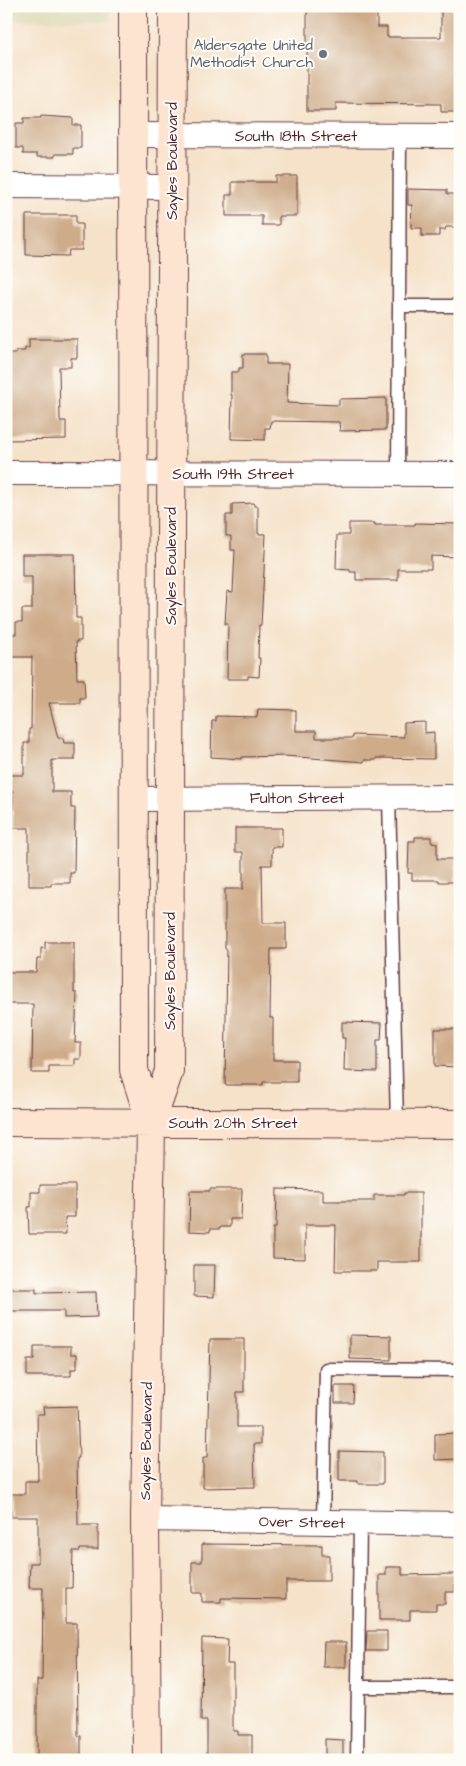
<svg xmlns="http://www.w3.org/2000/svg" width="466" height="1766" font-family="'Architects Daughter',sans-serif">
  <rect width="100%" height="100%" fill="#fdfcf7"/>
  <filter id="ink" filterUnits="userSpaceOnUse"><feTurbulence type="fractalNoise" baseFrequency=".02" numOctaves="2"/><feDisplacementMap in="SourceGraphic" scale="10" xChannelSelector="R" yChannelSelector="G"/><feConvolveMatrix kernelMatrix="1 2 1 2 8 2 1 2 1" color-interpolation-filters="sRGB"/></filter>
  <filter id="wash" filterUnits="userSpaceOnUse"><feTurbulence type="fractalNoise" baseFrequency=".0096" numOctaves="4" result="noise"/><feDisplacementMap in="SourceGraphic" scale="20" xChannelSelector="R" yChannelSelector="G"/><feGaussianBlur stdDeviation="1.12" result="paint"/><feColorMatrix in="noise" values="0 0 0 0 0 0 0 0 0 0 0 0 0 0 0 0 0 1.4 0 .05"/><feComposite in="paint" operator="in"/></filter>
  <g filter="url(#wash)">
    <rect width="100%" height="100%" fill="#f5e2c9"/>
    <path fill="#deddbb" d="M6,6H110V21L6,20Z"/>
    <g id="blocks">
      <path fill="#ceac8a" d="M307,6H377V27H387V37H441V6H460V112H441V104L336,103V111H307Z
        M41,116L73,118V125H81V148H73V154H55V157H37V154H23V148H16V123H24V118H41Z
        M276,176H297V216H279V225H262V216H226V195H232V182H276Z
        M408,189L447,190V194H460V227H446L445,230H439V236H422V228H411L412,205H408Z
        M26,215H76V224H82V250H69L68,256L26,255Z
        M29,339H77V358H71V367H59L60,421H66V439L6,440V354H16V351H25V348H29Z
        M243,354H266V364H288L287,403L339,405V399L386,398V430L340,431L339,422L271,421L270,428H265V440L231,439L232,395H231V372H239V368H243Z
        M254,503V506H258V534H266L261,625H259L258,658H260L259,677L248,676V679H227L228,624H225L227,591L233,592L235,550H231V536H226V515H232V504Z
        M349,523H375V525H415V523L460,524V557L431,556V569H398V580H356V572H350V570L336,569L337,535H349Z
        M22,554H75L76,618H81V641H76L77,679H84L85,698H80V703H49L58,738H63L64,743H75V760H52V792H71V808H75L74,873H70V883H51V886H29V828H13V791H6V775H24V743H29V729H31L32,657H6V634H16V622H22V609H32V577H22Z
        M258,709L296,710V731H316V738H353V735L404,737V723L425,722V733L434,732V759L376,758V760H364V762L285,756L242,757V759L211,757L212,721H216V716L257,717Z
        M235,828H282V847H272V865H262L263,923H286V949H271L270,1018H273V1060H297V1082H263V1085H225L227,949H225V889H243V852H235Z
        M415,837H431V842L437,843V859H456L455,882H439V880H412V873H408L409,841H415Z
        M45,942H74V993H77L75,1043H81V1059H75V1066H49V1073H32L33,1004H6V972H36L37,959H41V948L45,949Z
        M342,1022L382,1023L381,1040H377V1072L344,1071L345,1038H342Z
        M435,1029H460V1067L435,1066Z
        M40,1185H75V1217H65L66,1234H29L28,1207H31V1192H40Z
        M210,1189H242L241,1219H230V1227H220V1229H210V1232L189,1231L190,1191H210Z
        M277,1189L323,1190V1201H374V1195H404V1193H421V1262H377V1271H335L336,1225H305V1259L273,1258V1228H276Z
        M194,1265H215L214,1297L194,1296Z
        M6,1289H36V1293L96,1292L97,1317L64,1318V1311H6Z
        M350,1335L391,1336V1360L350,1359Z
        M210,1339H244V1392H237V1427H261V1444H254L255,1487L203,1488V1458H207Z
        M34,1346H71V1354H77V1369H71V1376H27V1360H34Z
        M335,1386H354L353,1403H335Z
        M77,1406L79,1458H77L78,1525H98V1549H80V1551H73L72,1588H66V1623H77L78,1736H81V1760H37V1680H42L43,1588H29L30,1563H38V1517H11V1494H25V1481H38L37,1414H44L43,1407Z
        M460,1433V1459L435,1460V1434Z
        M339,1451L383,1452V1484H358V1481H339Z
        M202,1544L322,1545V1555H329V1581H286V1599L221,1598V1602H202V1593H192V1562H202Z
        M386,1567H402V1575L455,1574V1592H445V1604H436V1610H410V1620H379V1575H386Z
        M367,1631H387V1651H366Z
        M202,1638L228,1639L227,1664H233V1731H238V1735H252V1760H211V1754H207V1721H201Z
        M324,1642H346V1667H323Z
        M325,1739L343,1740V1760H325Z"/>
    </g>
  </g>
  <g filter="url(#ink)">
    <use href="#blocks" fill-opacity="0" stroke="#643c43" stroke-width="1"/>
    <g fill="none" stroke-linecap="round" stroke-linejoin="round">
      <defs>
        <path id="lane" d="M399,306H460
          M398,474L400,136
          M389,798L397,1123
          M323,1522L326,1369L460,1370
          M358,1687H460
          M357,1760L360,1523"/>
        <path id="street" d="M133,135L460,136
          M6,186L172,187
          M6,473L460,474
          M134,799L460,797
          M145,1519L460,1524"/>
        <path id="secondary" d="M133,6L134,1070L151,1123
          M6,1122L460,1124
          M147,1760L145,1519L151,1123L169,1071L173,6"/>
      </defs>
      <use href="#lane" stroke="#643c43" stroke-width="15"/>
      <use href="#street" stroke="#643c43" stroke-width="26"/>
      <use href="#secondary" stroke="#643c43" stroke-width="30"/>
      <use href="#lane" stroke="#fff" stroke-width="12"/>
      <use href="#street" stroke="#fff" stroke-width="24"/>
      <use href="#secondary" stroke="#fde4d1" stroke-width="28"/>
    </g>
  </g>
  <circle fill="#6b7280" stroke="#fdfcf7" stroke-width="2" cx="323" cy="54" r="5"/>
  <g text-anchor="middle" stroke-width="4" stroke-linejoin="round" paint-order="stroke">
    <g font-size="15" fill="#5b616d" stroke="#fdfcf7" text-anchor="end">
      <text x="313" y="50">Aldersgate United<tspan x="313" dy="17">Methodist Church</tspan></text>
    </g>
    <g font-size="15" fill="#4a1f2b" stroke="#fdfcf7">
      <text x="296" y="141">South 18th Street</text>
      <text transform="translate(172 161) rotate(-90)" y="5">Sayles Boulevard</text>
      <text x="233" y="479">South 19th Street</text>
      <text transform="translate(171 566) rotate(-90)" y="5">Sayles Boulevard</text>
      <text x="297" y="803">Fulton Street</text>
      <text transform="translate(170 971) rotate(-90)" y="5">Sayles Boulevard</text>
      <text x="233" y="1128">South 20th Street</text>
      <text transform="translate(146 1441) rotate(-89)" y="5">Sayles Boulevard</text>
      <text transform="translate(302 1522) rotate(1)" y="5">Over Street</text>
    </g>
  </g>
  <rect width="466" height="1766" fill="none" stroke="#fdfcf7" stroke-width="25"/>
</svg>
